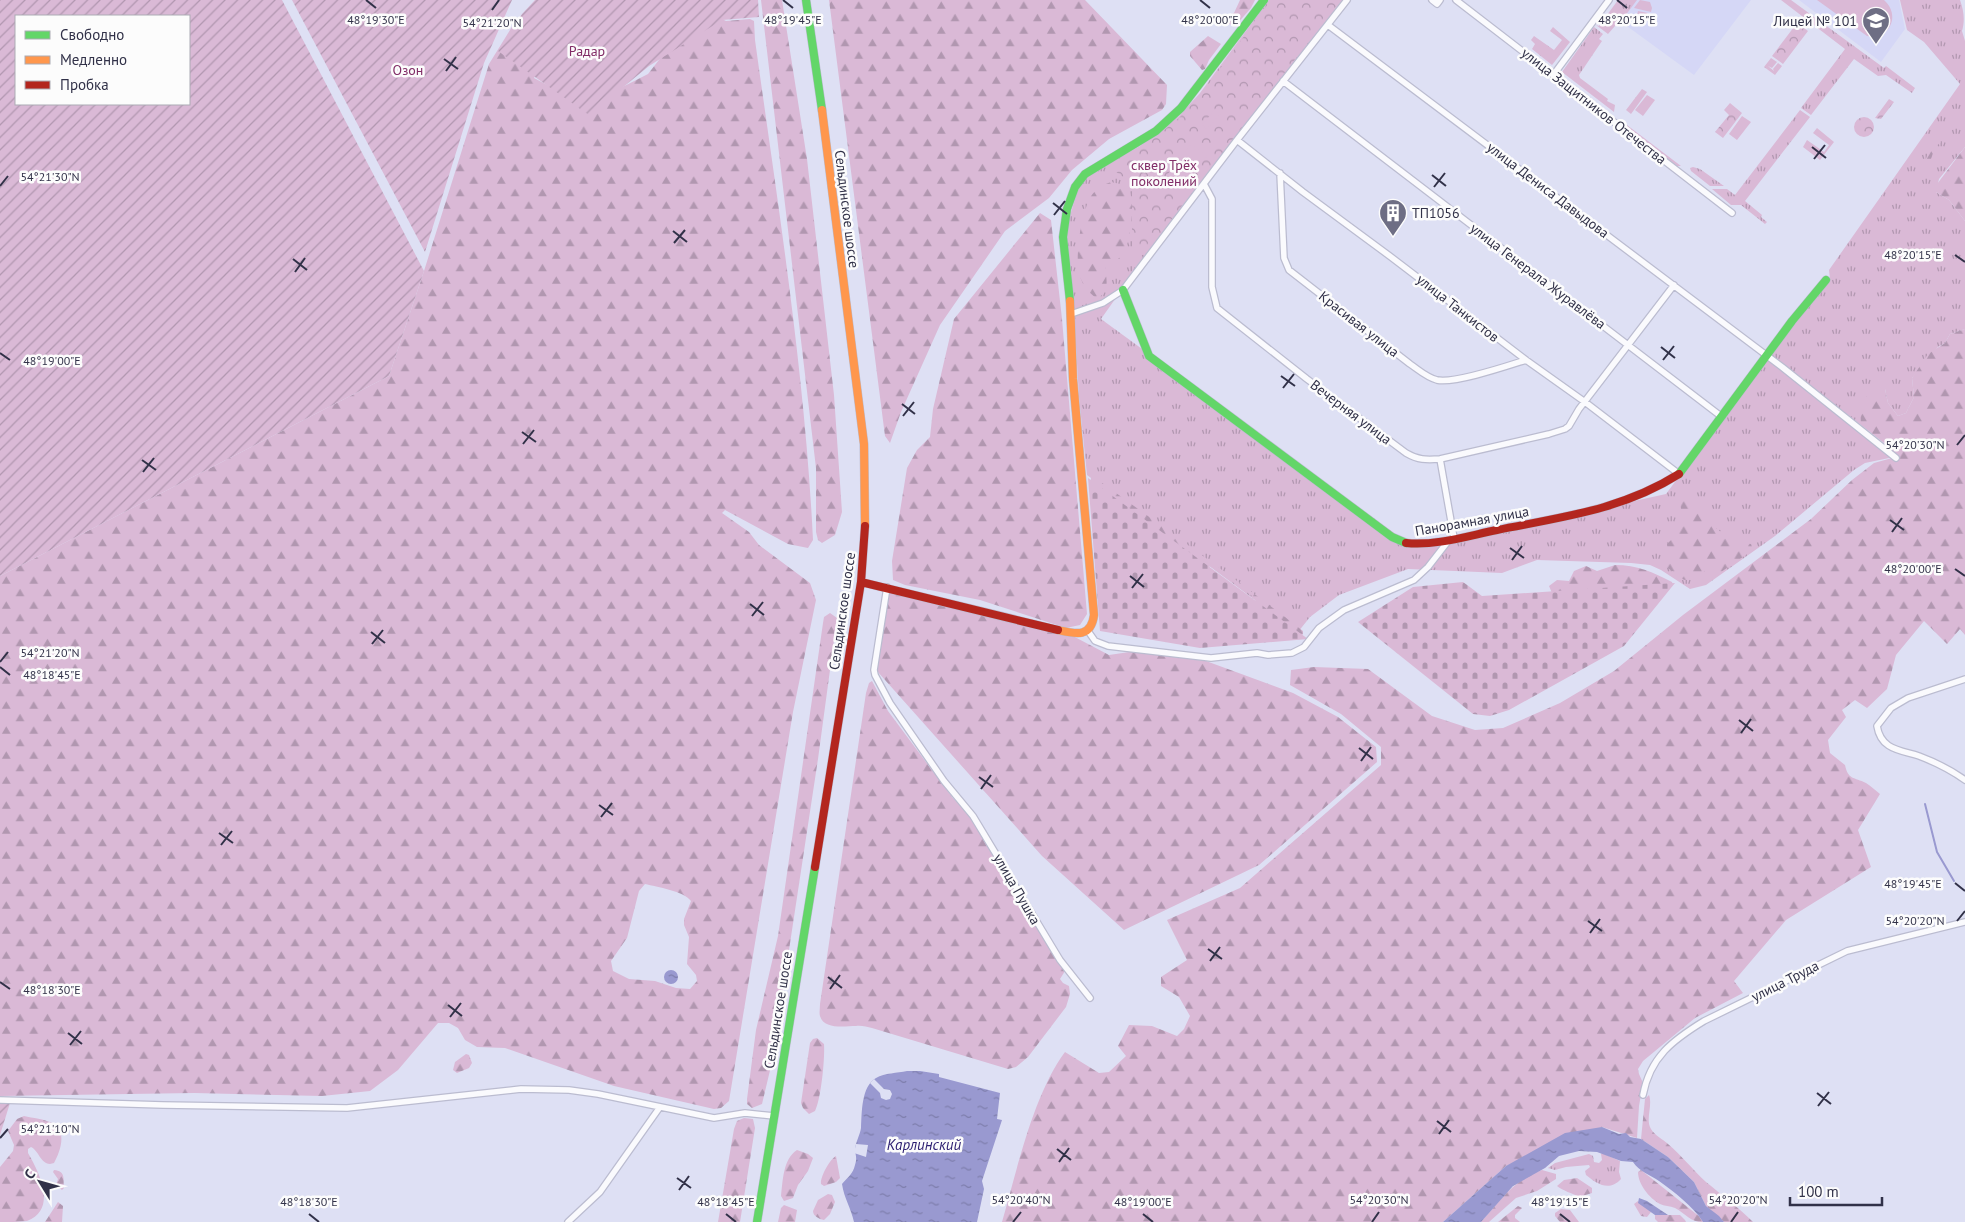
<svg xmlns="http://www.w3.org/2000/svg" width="1965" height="1222" font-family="'PT Sans',sans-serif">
  <defs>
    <pattern id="grass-tufts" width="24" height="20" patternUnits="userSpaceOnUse" patternTransform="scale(1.25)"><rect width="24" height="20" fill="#dab9d6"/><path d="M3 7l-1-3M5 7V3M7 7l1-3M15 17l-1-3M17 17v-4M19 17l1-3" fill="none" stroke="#b197b0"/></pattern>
    <pattern id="forest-firs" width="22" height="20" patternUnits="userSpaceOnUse" patternTransform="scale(1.25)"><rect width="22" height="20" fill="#dab9d6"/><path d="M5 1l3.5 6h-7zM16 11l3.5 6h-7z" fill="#b197b0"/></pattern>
    <pattern id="cemetery-stones" width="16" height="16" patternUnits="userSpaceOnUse" patternTransform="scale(1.25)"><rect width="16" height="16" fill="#dab9d6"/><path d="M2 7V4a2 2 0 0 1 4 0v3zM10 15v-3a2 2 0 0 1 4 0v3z" fill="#b197b0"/></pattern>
    <pattern id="park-crowns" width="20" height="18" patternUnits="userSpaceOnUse" patternTransform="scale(1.25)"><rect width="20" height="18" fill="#dab9d6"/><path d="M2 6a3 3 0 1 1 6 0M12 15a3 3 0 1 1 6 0" fill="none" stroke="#b197b0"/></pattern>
    <pattern id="garden-furrows" width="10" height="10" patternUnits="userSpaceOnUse" patternTransform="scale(1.25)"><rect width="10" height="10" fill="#dab9d6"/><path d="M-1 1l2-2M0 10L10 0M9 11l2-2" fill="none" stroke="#b197b0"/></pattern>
    <pattern id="water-ripples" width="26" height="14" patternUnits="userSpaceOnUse" patternTransform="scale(1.25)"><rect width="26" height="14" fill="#9999d0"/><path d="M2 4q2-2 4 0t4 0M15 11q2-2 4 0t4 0" fill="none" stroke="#7d7dab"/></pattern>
  </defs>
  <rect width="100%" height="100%" fill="#dee0f4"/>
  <path fill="#d5d7f6" d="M1619,0H1751L1694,75L1609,13Z
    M1799,0H1899L1905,29L1881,62Z"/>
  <path fill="url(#grass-tufts)" d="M1269,0H1343L1142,261L1101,319L1412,546L1452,541L1666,494L1767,358L1894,457L1865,463L1854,470L1775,536L1706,585L1690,589L1661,570L1650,565L1631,563L1537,560L1502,573L1408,569L1339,595L1310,617L1298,632L1087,475L1079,397L1073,296L1066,238L1067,226L1078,189L1084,179L1093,172L1140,146L1179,116L1200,93Z
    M1618,0H1637L1619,24L1615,26L1608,34L1596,25L1599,26Z
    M1640,0L1650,2L1652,8L1651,12L1634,8Z
    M1781,0H1791L1884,68L1886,66L1915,88L1912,93L1886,75L1878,76L1854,59L1811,115L1801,108L1845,49Z
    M1900,0H1960C1964,11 1965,21 1962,31L1965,41V147L1939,179L1936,192L1949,200L1965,221V329L1950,334L1945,343L1938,347L1912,378L1914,397L1906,413L1898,416L1888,403L1885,389L1861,403V425L1769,355L1826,285L1830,279L1829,270L1960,84L1924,42L1907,30Z
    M1553,27L1570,42L1552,65L1532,49L1535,44L1531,40L1534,36L1554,50L1562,40L1550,31Z
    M1594,27L1603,34L1599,39L1602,41L1579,75L1580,78L1608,99L1607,101L1615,105L1614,112L1562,72Z
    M1771,58L1777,62L1772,68L1768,66L1774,71L1773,69L1778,63L1782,66L1775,75L1764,67Z
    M1800,110L1810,117L1745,201L1762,215L1761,217L1767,222L1765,224L1741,205H1731L1712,189H1727L1735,195Z
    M1619,119L1681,166H1677L1623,124Z
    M1817,128L1834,142L1820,160L1803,147L1807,140L1824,152L1829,145L1813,133Z
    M1693,167L1700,169L1724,186H1710L1691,171L1690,168Z
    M1602,1153L1620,1161L1619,1172L1621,1179C1609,1192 1597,1184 1586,1175L1585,1171L1590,1167L1589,1165L1566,1167L1555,1170L1548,1168L1555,1163L1589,1154L1593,1156L1594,1162L1599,1163L1602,1160L1601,1154Z"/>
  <path fill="url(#forest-firs)" fill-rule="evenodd" d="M761,0H782L807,159L834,395L842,512L835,535L822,543L818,540L816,532V468Z
    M829,0H1085L1167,85L1166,104L1162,110L1109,139L1072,170L1049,198L1005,231L940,325L901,412L890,443L885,436Z
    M1240,0H1255L1251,8L1237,24L1233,25L1224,23L1223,19L1225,16L1234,13Z
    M720,18L726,21L750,19L754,21L755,40C778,206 805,373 813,540L808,548L788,544L725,510L722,513L749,532L759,545L810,583L816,600L793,712L729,1101L721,1108L714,1109L614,1086L505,1048L477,1047L465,1040L458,1028L449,1023H438L398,1070L370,1091L322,1096L194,1093L0,1096V576L389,376L424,271L489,64L513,25L517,27L536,74L534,78L551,87L591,103L648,74L662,56ZM645,884C657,887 684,891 691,901L684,919V925L689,937L687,964L696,975L697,981L690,989L676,988L655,981L629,979L613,971L611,961L627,938L639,891Z
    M1208,36L1221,44L1209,60L1205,69L1202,70L1190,56V52Z
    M1935,137L1941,142C1931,149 1933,161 1926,168L1923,165C1924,162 1926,159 1927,156C1928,146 1923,144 1935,137Z
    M1965,147V221L1949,200L1936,192L1934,188Z
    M1111,182C1117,183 1125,185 1129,190C1136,204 1130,245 1122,257L1106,263C1104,275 1113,293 1096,298C1088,292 1081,283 1079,273C1075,255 1081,215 1090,198C1095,189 1102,185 1111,182Z
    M1040,213L1051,220L1062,319L1087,614L1080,625L1066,628L980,600L905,585L893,580L892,561L907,468L917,450L930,437L933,409L954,319Z
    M1965,329V635L1960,629L1947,644L1924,621L1896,655L1887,689L1867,708L1855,700L1842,710L1846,717L1828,740L1830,753L1845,765C1848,780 1854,777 1866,783C1871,786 1875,790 1880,794L1858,830L1871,867L1786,920L1734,981L1743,993L1695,1018L1643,1061L1638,1069L1639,1074L1643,1083L1639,1106L1637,1138L1602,1127L1506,1166L1443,1222H1002C1017,1170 1033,1095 1065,1052L1099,1073L1109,1072L1126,1056L1118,1046L1129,1025L1152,1026L1177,1036L1184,1029L1190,1016L1179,997L1161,986V977L1187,960L1167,920L1240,888L1381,765V747L1341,714L1290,685L1291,670L1314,667L1368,669L1432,716L1475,730L1503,728L1560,703L1614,671L1683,615L1811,519L1852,480L1874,463L1892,458L1893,450L1861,425L1860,403L1878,385L1885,389L1888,403L1898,416L1906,413L1914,397L1912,378L1928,354L1945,343L1950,334Z
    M1094,477C1164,528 1235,578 1303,631V634L1300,638L1256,606L1255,598L1210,566L1207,570L1090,483L1091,478Z
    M1679,493C1690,494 1701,506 1708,513L1710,524L1721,532L1734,537L1738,542L1751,544L1753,550L1721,572L1706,570C1680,589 1685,577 1664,566V559L1668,554L1667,544L1674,537L1661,530V526L1669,522L1674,523L1679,520L1681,509Z
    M1615,565C1637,565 1653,572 1672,582L1673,585L1552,593L1549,586L1557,580L1569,581L1574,571L1586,566L1597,571Z
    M889,590L1071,635L1109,655L1136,651L1206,661L1293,693L1338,717L1376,747L1377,762L1259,865L1124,930L1042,856L877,671Z
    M830,613L837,618L818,759L772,1062L762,1104L752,1108L747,1104V1099L756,1030L778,936L823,623L824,617Z
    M872,681L888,711L952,797L971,817L1065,971L1060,979L1063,983L1069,986L1070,994L1066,1007L1028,1057L1016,1067L1008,1069L872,1028C867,1027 861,1025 856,1026C845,1026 824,1030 820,1016C819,1013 820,1008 820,1004L866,693L869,683Z
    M817,1038L824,1044C825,1059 821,1099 815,1111L809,1114L803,1108L801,1103L810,1043L813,1039Z
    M466,1054L469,1055L472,1063L469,1068L457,1073L453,1070L455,1062Z
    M1649,1095C1653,1106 1645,1119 1651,1129C1655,1136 1663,1139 1668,1144C1682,1156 1693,1170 1706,1182C1722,1195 1738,1207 1753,1222H1724L1706,1206L1694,1182L1668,1157L1641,1139L1645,1099Z
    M24,1116C33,1118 44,1119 52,1123C68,1131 60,1152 54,1163L50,1164C40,1163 39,1151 31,1147L28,1149V1153C39,1172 58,1209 27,1221C20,1222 8,1222 0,1222V1167L13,1151L14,1145L8,1131L17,1119Z
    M744,1118L753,1119L755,1128L740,1222H718L734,1129L737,1121Z
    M797,1150L808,1154L813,1158L808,1171L798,1185L793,1198L784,1201L781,1196C783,1180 783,1159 797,1150Z
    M836,1156L840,1178L836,1182L824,1186L821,1184C820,1177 830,1159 836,1156Z
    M54,1170C66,1171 63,1179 64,1188L62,1190L56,1185L58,1179L53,1172Z
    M1542,1170L1556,1174V1179L1537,1191L1516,1198L1489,1222H1481C1499,1202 1515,1178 1542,1170Z
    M1641,1170L1700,1217L1703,1222C1690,1222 1686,1214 1675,1208C1670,1206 1664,1206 1660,1204C1649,1198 1638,1184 1638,1172Z
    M1577,1178L1592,1188V1193L1579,1197C1572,1193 1563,1191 1557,1186L1564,1180Z
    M828,1194L832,1195L835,1202L830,1214L824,1220C819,1219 813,1216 813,1211L818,1200Z
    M1638,1201L1651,1212L1647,1217L1641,1216L1634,1204Z
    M58,1202L63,1206L62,1222H45Z
    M784,1205L797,1210L795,1222H778L781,1208Z
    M1518,1206L1522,1208L1515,1215V1218L1520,1222H1498Z
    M1561,1209L1570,1210L1579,1222H1560L1555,1216V1213Z
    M1655,1215H1680L1685,1220L1686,1222H1658L1655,1219Z"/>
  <path fill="url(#cemetery-stones)" d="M1088,478L1308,639L1200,648L1100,631Z
    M1463,582L1482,596L1675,583L1624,646L1509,710L1490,716L1473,714L1358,622L1413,587Z"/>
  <path fill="url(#park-crowns)" d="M1271,0H1341L1144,255L1132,247V184L1111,168L1116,162L1152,140L1179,118L1202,93Z
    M1638,11L1648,13L1645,25L1635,23Z
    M1797,23L1808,31L1783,64L1772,56Z
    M1642,89L1647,92L1631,114L1626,110Z
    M1889,99L1894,102L1881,119L1875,118Z
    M1730,103L1742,113L1723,138L1715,132L1729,115L1724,110Z
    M1854 127a10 10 0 1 1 20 0a10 10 0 1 1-20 0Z"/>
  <path fill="url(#garden-furrows)" fill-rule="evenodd" d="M0,0H282L424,271L389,376L0,576ZM16,16H189V104H16Z
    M292,0H512L484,63L425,252Z
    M535,0H758L759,17L722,20L649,66L589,115L498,51L522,14Z
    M0,1103H10L0,1135Z"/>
  <path fill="#dab9d6" d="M1817,0H1884C1901,15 1890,40 1867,36Z
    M1647,95L1655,100L1643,116L1635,110Z
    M1217,107L1222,112L1207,129L1202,125Z
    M1742,116L1751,122L1737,140L1729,134Z
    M1191,144L1207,156L1184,186L1168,174Z"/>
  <path fill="url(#water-ripples)" d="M664 977a7 7 0 1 1 14 0a7 7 0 1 1-14 0Z
    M907,1071H920L939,1074V1077L1000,1093L997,1119L1002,1120L982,1181L984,1189L977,1222H854C851,1208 844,1198 842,1184C848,1177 853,1174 855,1165C857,1159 856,1156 855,1151C855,1143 860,1135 861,1128C862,1112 861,1087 876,1078C885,1073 897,1073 907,1071Z
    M1602,1127L1619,1134L1626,1133L1630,1137L1641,1139L1668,1157L1694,1182L1706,1206L1719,1216L1724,1222H1703C1693,1206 1674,1192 1659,1181C1650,1175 1639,1171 1633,1162L1621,1161L1597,1152L1579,1151L1559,1156L1545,1168L1513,1186L1481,1222H1443L1506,1166L1565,1133Z
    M1639,1198L1647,1201L1668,1215H1655L1638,1203Z"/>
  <path fill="#dee0f4" d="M874,1079L884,1089L890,1090L892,1094L890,1099L886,1100L881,1098L880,1093L870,1083Z
    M856,1144L868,1145L866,1157L854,1153Z"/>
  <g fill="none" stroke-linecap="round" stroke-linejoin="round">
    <path stroke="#9999d0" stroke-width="2" d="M1925,804L1937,852L1954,881"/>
    <defs>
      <path id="street" d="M1432,0L1437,4L1440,0
        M1456,0L1732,213
        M1328,25L1782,367L1896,458
        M1554,74L1609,0
        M1283,81L1722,417
        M1237,140L1303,192L1391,257L1526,360L1585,402L1679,474
        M1280,173L1284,258L1289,270L1410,364C1419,370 1426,377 1437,380C1454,384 1507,366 1526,360
        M1204,184L1212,199V287L1217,308L1307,379L1406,453C1418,460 1426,460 1440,459L1549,434L1565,429L1569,426L1579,409L1674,285
        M1071,314L1103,303L1123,290L1237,140L1347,0
        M1440,459L1454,538
        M887,587L874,670L875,675L890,703L944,781L973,816L1060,960L1090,998
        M1088,631L1095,641L1108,646L1211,658L1257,653L1268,655L1292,653L1304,647L1319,628L1344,610L1414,580L1428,567L1449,540
        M1965,679L1908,698L1891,708L1877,726C1881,750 1900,750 1919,756C1935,762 1951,770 1965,780
        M1643,1095C1650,1057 1673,1040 1704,1021L1847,951L1965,922
        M0,1100L163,1105L347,1108L521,1089L569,1090L598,1094L714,1118L745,1113L774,1116
        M568,1222L600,1192L660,1107"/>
      <path id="fast" d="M806,0L822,110
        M1123,290L1149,356L1392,537L1406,543
        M1070,301L1063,237L1067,209L1075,187L1085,174L1156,131L1181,108L1264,0
        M1679,474L1792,321L1826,280
        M757,1222L815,867"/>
      <path id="slow" d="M822,110L864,444L865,526
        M1058,630C1076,634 1091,638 1094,615L1073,379L1070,301"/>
      <path id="jam" d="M1406,543C1436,546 1467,536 1497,530C1562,517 1622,510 1679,474
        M861,582L1058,630
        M815,867L861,582L865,526"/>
    </defs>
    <use href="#street" stroke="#bbbcd0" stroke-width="8"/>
    <use href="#fast" stroke="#bbbcd0" stroke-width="9"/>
    <use href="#slow" stroke="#bbbcd0" stroke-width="9"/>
    <use href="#jam" stroke="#bbbcd0" stroke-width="9"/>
    <use href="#street" stroke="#fafafd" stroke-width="5.5"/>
    <use href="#fast" stroke="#63d668" stroke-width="8"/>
    <use href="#slow" stroke="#ff974d" stroke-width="8"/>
    <use href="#jam" stroke="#b3261e" stroke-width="8"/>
  </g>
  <path fill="none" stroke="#313148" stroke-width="2" d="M366,0L376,8M783,0L793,8M1200,0L1210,8M1617,0L1627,8M492,10L499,0M444,59L458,69M446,71L456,57M1812,147L1826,158M1814,159L1825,145M1432,175L1446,186M0,186L8,176M1434,187L1445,173M1053,203L1067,214M1054,215L1065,201M673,231L687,242M674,243L685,230M1955,255L1965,262M293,259L307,270M295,272L305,258M1661,347L1675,358M0,353L10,360M1663,360L1674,346M1281,376L1295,386M1283,388L1294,374M902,404L915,414M903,416L914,402M522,432L536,442M523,444L534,430M1957,445L1965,435M142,460L156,470M143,472L154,458M1890,520L1904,530M1892,532L1902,518M1510,548L1524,558M1512,560L1522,546M1955,569L1965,576M1130,576L1144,587M1132,588L1143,574M750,604L764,615M752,616L763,602M371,632L385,643M372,644L383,630M0,662L8,652M0,667L10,675M1739,720L1753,731M1741,733L1751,719M1359,748L1373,759M1361,761L1371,747M979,777L993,787M981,789L991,775M599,805L613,815M601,817L612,803M219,833L233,843M221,845L232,831M1955,883L1965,891M1588,921L1602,931M1957,921L1965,911M1590,933L1600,919M1208,949L1222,959M1210,961L1220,947M828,977L842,988M0,982L10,989M830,989L840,975M448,1005L462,1016M450,1017L461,1003M68,1033L82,1044M70,1045L81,1031M1817,1093L1831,1104M1818,1106L1829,1092M1437,1121L1451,1132M1439,1134L1449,1120M0,1138L8,1129M1057,1149L1071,1160M1059,1162L1069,1148M677,1178L691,1188M679,1190L689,1176M309,1214L319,1222M726,1214L736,1222M1143,1214L1153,1222M1560,1214L1570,1222M1013,1222L1021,1212M1372,1222L1379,1212M1731,1222L1738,1212"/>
  <defs>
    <symbol id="school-pin" viewBox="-11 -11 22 30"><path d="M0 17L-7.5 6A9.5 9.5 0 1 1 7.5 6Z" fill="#6e6e84" stroke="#fcfcfc"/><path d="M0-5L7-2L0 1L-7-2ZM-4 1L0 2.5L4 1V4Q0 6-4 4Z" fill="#fff"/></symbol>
    <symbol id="building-pin" viewBox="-11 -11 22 30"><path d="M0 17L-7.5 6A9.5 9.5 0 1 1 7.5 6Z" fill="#6e6e84" stroke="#fcfcfc"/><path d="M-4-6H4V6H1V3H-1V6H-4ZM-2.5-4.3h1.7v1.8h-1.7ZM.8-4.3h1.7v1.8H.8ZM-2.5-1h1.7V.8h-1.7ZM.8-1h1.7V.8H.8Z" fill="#fff"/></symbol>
  </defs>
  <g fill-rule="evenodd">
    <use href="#school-pin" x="1860" y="5" width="32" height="43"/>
    <use href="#building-pin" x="1377" y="197" width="32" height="43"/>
  </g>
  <g text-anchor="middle" stroke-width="5" stroke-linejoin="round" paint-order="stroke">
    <g font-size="14" fill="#313148" stroke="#fcfcfc" text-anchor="end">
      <text x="1857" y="26">Лицей № 101</text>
      <text x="1412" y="218" text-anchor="start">ТП1056</text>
    </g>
    <g font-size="14" fill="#822d67" stroke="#fcfcfc">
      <text x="587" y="56">Радар</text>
      <text x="408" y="75">Озон</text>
      <text x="1164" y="170">сквер Трёх<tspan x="1164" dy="16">поколений</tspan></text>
    </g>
    <g font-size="14" fill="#313148" stroke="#fcfcfc">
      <text transform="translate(1594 106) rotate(38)" y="5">улица Защитников Отечества</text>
      <text transform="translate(1548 190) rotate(37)" y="5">улица Дениса Давыдова</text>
      <text transform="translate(847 209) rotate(83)" y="5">Сельдинское шоссе</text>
      <text transform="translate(1538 276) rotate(37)" y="5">улица Генерала Журавлёва</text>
      <text transform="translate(1458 308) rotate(38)" y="5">улица Танкистов</text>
      <text transform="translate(1359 324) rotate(38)" y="5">Красивая улица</text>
      <text transform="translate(1351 412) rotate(37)" y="5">Вечерняя улица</text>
      <text transform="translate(1472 521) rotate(-10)" y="5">Панорамная улица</text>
      <text transform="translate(842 611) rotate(-82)" y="5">Сельдинское шоссе</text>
      <text transform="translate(1017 889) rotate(60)" y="5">улица Пушка</text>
      <text transform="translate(1785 981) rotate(-27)" y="5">улица Труда</text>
      <text transform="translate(778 1010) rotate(-81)" y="5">Сельдинское шоссе</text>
    </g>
    <g font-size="15" font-style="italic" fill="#2b1d70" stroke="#fcfcfc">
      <text x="924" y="1150">Карлинский</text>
    </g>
  </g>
  <g font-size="12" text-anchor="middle" fill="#313148" stroke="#fcfcfc" stroke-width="5" stroke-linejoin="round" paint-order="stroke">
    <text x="376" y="24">48°19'30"E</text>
    <text x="793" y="24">48°19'45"E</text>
    <text x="1210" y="24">48°20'00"E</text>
    <text x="1627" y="24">48°20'15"E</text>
    <text x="492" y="27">54°21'20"N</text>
    <text x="50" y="181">54°21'30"N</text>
    <text x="1913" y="259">48°20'15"E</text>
    <text x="52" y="365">48°19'00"E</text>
    <text x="1915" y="449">54°20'30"N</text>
    <text x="1913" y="573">48°20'00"E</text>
    <text x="50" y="657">54°21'20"N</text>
    <text x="52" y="679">48°18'45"E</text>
    <text x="1913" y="888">48°19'45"E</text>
    <text x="1915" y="925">54°20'20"N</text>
    <text x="52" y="994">48°18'30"E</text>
    <text x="50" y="1133">54°21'10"N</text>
    <text x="1021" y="1204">54°20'40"N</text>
    <text x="1379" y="1204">54°20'30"N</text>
    <text x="1738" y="1204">54°20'20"N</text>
    <text x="309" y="1206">48°18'30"E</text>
    <text x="726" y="1206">48°18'45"E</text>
    <text x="1143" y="1206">48°19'00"E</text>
    <text x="1560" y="1206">48°19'15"E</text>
  </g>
  <rect x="15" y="15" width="175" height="90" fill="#fcfcfc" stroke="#ababb4"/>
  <rect x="25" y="31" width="25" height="8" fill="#63d668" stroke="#ababb4"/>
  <text x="60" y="40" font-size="15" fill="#313148">Свободно</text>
  <rect x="25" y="56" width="25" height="8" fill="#ff974d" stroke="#ababb4"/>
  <text x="60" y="65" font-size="15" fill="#313148">Медленно</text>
  <rect x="25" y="81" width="25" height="8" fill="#b3261e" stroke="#ababb4"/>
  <text x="60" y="90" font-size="15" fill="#313148">Пробка</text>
  <g transform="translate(40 1182) rotate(307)" stroke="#fcfcfc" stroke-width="4" paint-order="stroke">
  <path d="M0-4L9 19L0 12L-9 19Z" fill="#313148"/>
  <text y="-8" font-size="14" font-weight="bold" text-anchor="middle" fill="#313148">С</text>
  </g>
  <path d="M1790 1197v8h92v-8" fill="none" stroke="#313148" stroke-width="2.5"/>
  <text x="1798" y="1197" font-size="15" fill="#313148" stroke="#fcfcfc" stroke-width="4" paint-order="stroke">100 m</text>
</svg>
